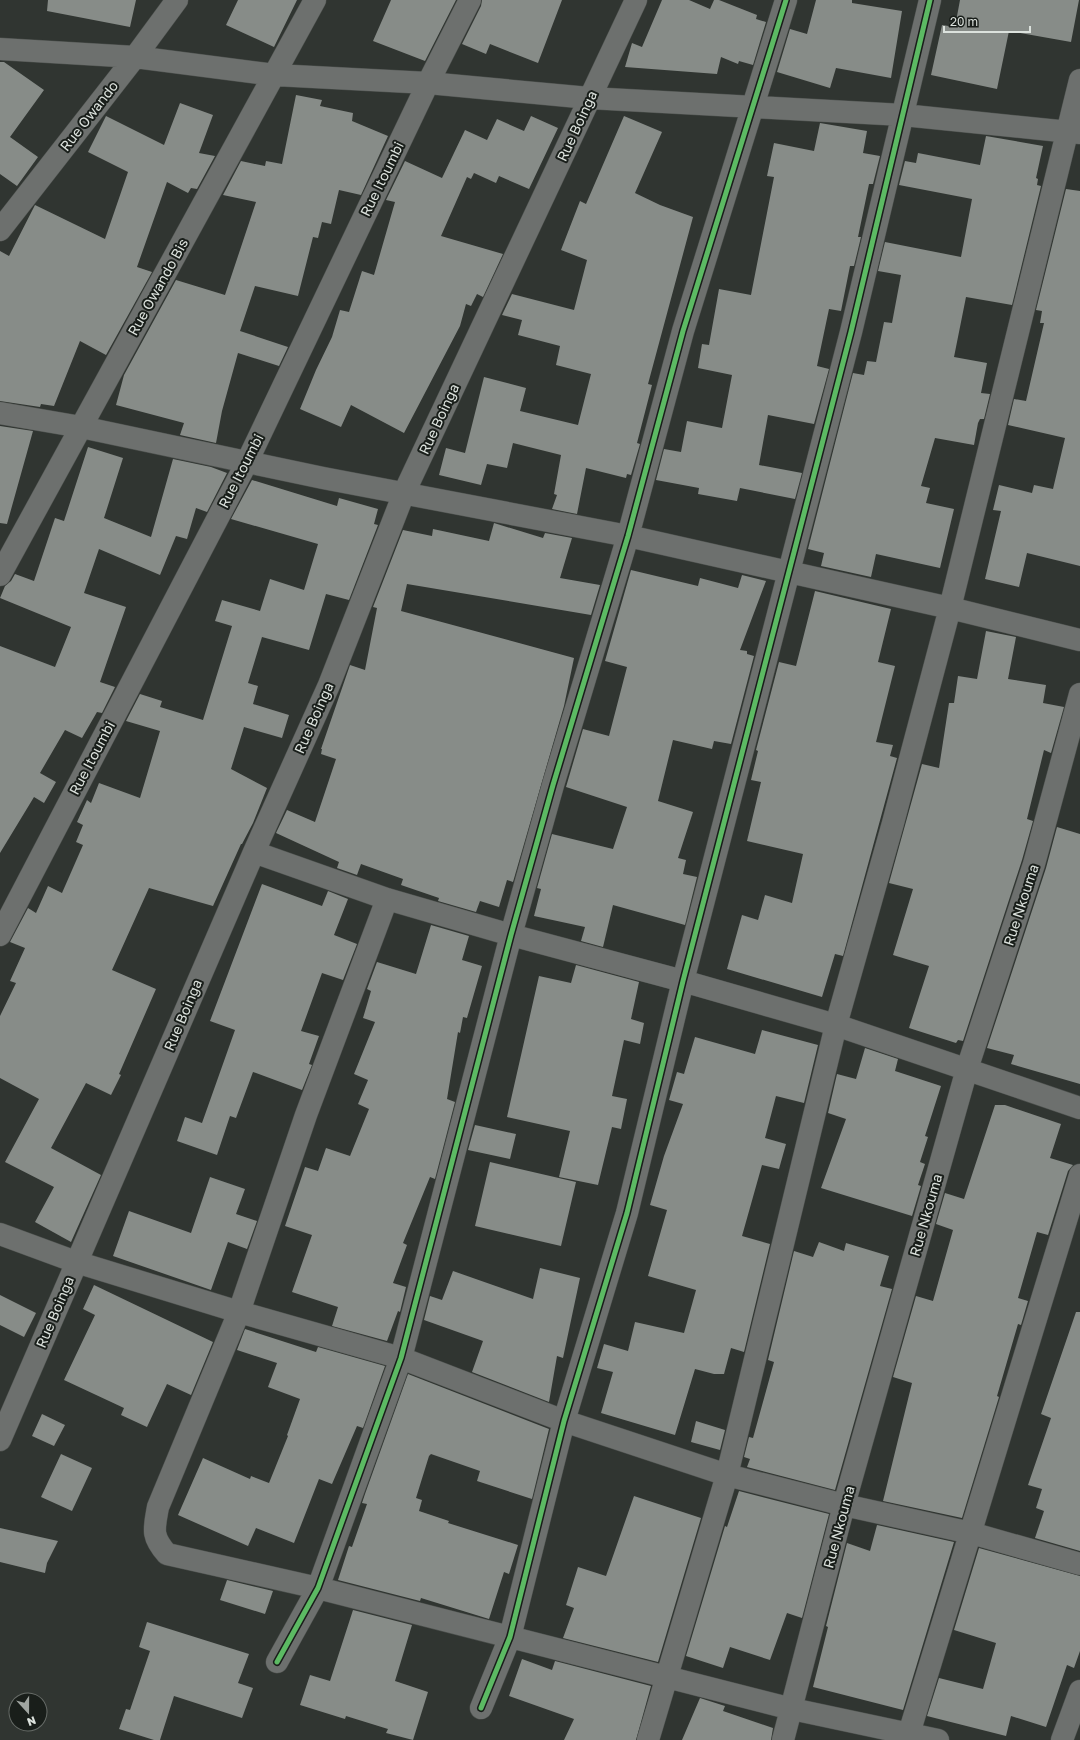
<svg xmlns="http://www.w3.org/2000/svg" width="1080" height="1740" font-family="'Golos Text',sans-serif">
  <rect width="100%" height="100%" fill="#303531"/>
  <path fill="#878c88" d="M48,0H136L130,27L47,11Z
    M238,0H297L274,47L226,25Z
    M391,0H456L425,61L373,41Z
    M482,0H562L538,63L490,44L486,54L462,44L481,6Z
    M662,0H689L710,9L714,0H719L757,15L756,19L766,22L753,65L739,61L738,64L721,57L717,74L625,67L632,43L642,47Z
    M816,0H852V3L902,11L891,78L836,68L830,88L777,72L790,29L807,34Z
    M960,0H1079L1071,42L1009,31L997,89L931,75L942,25L955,27Z
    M0,62H4L44,90L10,137L38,157L17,186L0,174Z
    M296,95L322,100L320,106L353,113L352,121L388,136L361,195L339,190L331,224L322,222L318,238L313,237L298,296L255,286L240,331L288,347L279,366L238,353L222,411L216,443L180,435L184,423L116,405L124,375L176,280L225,295L256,202L223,195L241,161L265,166L266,161L282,164Z
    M180,103L213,115L199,153L215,156L197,189L191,188L188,193L167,182L137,267L152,272L106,355L80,341L54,406L41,404L40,407L0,401V251L9,256L35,205L105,239L128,172L88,152L106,116L164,145Z
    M531,116L558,128L529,189L499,176L496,183L474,173L471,179L467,177L441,236L503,254L483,297L477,294L471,306L466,304L460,326L404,433L351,405L341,427L300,409L316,370L332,337L340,310L349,312L362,271L374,275L395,202L386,200L405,161L442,178L465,130L487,140L497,119L524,131Z
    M624,116L662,132L635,193L660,205L693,217L648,384L652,385L637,443L640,444L631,475L627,474L626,478L586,468L577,514L552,509L557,495L554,494L561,455L513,443L507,468L487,464L481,485L439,475L446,448L465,453L484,377L526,388L520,411L578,425L591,374L556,365L560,346L518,335L522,320L502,315L512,294L574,310L587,260L561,250L580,201L586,204Z
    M820,123L867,131L863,153L880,156L873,184H869L858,237H861L854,266H850L841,311L829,309L817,366L829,369L814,424L768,415L759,465L802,473L795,499L740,488L737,501L698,494L699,488L656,480L664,449L681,452L687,421L722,428L732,375L698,368L702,344L709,345L719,289L751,295L774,177L767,176L774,143L814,151Z
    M986,136L1043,146L1036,178L1038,179L1037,185L1041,186L1012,305L966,297L954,357L987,363L981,393L990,394L984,419H980L978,423L974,445L935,438L921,486L930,488L926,503L954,509L940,568L876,554L871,577L821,566L824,553L808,549L853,373L864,375L867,361L876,362L884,322L892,323L901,275L878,271L885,242L961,257L972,199L899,185L905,161L916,163L918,153L980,165Z
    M1066,189L1080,191V566L1027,553L1019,587L985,579L1001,511L993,510L999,485L1032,493L1034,485L1053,489L1065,438L1008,425L1014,399L1026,401L1044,323H1040L1042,311L1036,310Z
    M0,426L33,431L7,524L0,523Z
    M88,447L123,458L104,518L151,537L173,459L211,467L227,473L207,512L196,508L187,539L176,536L160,575L99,549L84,593L126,607L100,682L115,687L102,713L97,712L82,738L65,730L40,773L56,782L44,803L34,797L0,853V646L55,667L71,627L0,598L5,586L11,581L15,574L34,581L55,518L64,521Z
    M252,480L337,506L339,498L378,509L374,524L378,525L349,600L326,594L309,650L262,637L248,683L258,686L253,704L289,715L282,738L244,727L231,769L267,788L253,823L242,844H241L213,906L149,888L112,970L156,989L119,1074L121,1075L111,1095L86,1083L51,1148L101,1175L71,1242L35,1222L54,1187L5,1162L39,1099L0,1078V1016L16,983L10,981L25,948L10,942L28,908L36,913L48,886L62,893L83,845L76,842L83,825L77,822L87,800L91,803L99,783L140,798L160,731L126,721L140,694L162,701L160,707L203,720L232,626L215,621L222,600L260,611L270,579L304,590L318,544L231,519Z
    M494,523L543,538L545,533L572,538L560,578L600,585L591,615L407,584L401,611L574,658L564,706L513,882L507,880L499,907L480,901L476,912L438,901L439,898L401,885L403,879L361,864L357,875L337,868L339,862L276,833L287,810L315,822L336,759L321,754L322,749H321L350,665L365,670L377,608L373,607L403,530L432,536L433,529L489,541Z
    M631,570L698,586L700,578L738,588L742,575L766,581L740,650L747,651V654L754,656L731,744L714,741L712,749L673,740L658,801L693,812L678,858L686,860L683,874L697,877L685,925L613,905L603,947L581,941L585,927L534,916L541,889L537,888L552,834L613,849L627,807L566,787L583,729L609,736L627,667L605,661Z
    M815,591L891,609L878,662L895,666L876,742L893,745L890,756L897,758L843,956L835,954L822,997L727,969L742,915L758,920L765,895L792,903L803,854L747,841L761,782L751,780L758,751L756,750L779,662L796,666Z
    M986,631L1016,637L1008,679L1046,685L1043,703L1064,707L1051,753L1044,750L1027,819L1033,821L1022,860L963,1041L958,1040L956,1043L909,1028L929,966L893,955L913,889L889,883L922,764L939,768L949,703H954L958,676L977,679Z
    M1057,827L1080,834V1084L1011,1064L1014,1055L987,1048L1046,868Z
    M262,884L322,906L328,891L348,899L334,935L357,944L343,980L322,973L301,1031L319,1036L309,1064L312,1065L302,1090L253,1072L236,1118L230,1116L217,1155L177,1141L185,1117L202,1123L235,1030L210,1021Z
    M431,925L469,936L462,960L482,966L467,1018L463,1017L460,1033L458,1032L447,1099L455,1102L435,1179L430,1177L403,1243L407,1245L393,1283L406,1287L400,1312L398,1311L387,1341L332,1326L338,1307L292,1292L312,1235L285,1226L305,1167L318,1171L326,1148L350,1156L369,1109L358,1104L368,1080L354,1074L375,1022L363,1018L371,991L367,989L377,962L416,974Z
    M576,965L639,982L631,1019L644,1023L640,1044L624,1040L612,1096L627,1099L621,1129L612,1127L598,1185L559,1177L570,1131L507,1117L539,976L571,983Z
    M762,1030L818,1045L804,1103L776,1096L765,1138L786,1144L779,1169L762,1165L742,1236L770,1244L744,1352L731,1348L724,1374H714L695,1369L675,1435L601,1413L613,1372L597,1368L604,1344L628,1351L635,1322L684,1333L696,1290L648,1276L667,1210L650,1205L664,1156L683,1104L669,1100L677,1072L684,1074L695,1037L755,1054Z
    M865,1048L898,1059L895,1071L941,1086L925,1136L928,1137L920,1162L925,1164L918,1185L921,1186L912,1216L821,1188L846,1119L828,1113L837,1074L856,1079Z
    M995,1105H1005L1061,1124L1050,1158L1073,1165L1068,1171L1048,1235L1037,1232L1018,1298L1028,1301L1021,1325L1018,1324L997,1396L999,1397L962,1518L883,1501L912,1383L893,1377L916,1296L933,1301L953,1230L936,1224L945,1193L964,1199Z
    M475,1125L516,1134L510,1159L468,1150Z
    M490,1162L576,1182L561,1246L475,1226Z
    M210,1177L245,1189L236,1214L257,1221L247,1249L228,1242L211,1290L113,1256L129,1211L191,1233Z
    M819,1242L844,1251L846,1243L889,1256L880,1286L892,1289L835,1490L747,1467L750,1459L744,1457L749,1437L753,1438L774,1362L768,1360L794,1251L813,1257Z
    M540,1268L580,1278L563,1358L557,1356L549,1402L472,1372L483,1341L424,1320L430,1296L442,1300L453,1271L533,1299Z
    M94,1285L213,1342L191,1395L167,1384L147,1427L121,1415L124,1408L64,1380L95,1315L83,1309Z
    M0,1295L36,1313L24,1337L0,1325Z
    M1076,1312H1080V1551L1035,1538L1044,1511L1036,1508L1042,1489L1028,1485L1051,1418L1041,1414Z
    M245,1329L316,1352L318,1347L385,1366L363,1428L357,1426L332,1484L319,1479L294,1543L256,1528L248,1546L178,1515L203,1458L250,1479L251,1476L269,1483L288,1436L287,1435L300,1399L268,1387L277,1363L237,1350Z
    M408,1374L549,1429L532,1499L477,1481L480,1471L431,1454L429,1456L416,1498L422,1500L419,1511L449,1521L448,1523L518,1545L509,1574L504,1572L489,1619L421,1598L420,1601L338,1580L349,1546L352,1547L367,1504L362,1503L365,1494Z
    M42,1414L65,1425L54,1446L32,1436Z
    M696,1421L725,1430L720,1450L691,1442Z
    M61,1454L92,1468L72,1511L41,1497Z
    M739,1491L829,1514L802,1618L787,1613L770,1660L730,1647L723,1668L686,1656L725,1526L727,1527Z
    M634,1496L701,1518L658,1662L563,1638L574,1608L566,1605L578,1567L606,1576Z
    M877,1525L954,1542L903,1710L813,1687L828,1627L826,1626L847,1543L870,1551Z
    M0,1528L58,1541L47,1563L45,1573L0,1562Z
    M979,1548L1080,1576V1651L1074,1668L1067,1665L1046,1727L1011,1716L1006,1736L927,1716L939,1678L983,1689L996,1643L954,1630Z
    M227,1580L273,1591L265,1614L220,1600Z
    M353,1610L412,1625L395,1681L428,1692L413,1740L386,1733L388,1729L346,1716L345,1719L300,1705L310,1675L330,1681Z
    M147,1622L249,1654L238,1683L253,1688L242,1718L174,1696L160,1740H154L119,1729L126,1709L130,1710L150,1651L139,1647Z
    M522,1659L552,1670L555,1661L651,1686L636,1740H564L574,1719L509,1696Z
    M700,1698L725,1706L723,1711L773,1728L771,1740H682Z"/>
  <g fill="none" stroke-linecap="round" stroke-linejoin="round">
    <defs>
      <path id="minor" d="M0,49L135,57L275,75L428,83L589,98L903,115L1080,133
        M0,230L135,57L177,0
        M0,413L81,427L323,478L628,536L950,608L1080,640
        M0,575L315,0
        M254,852L387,899L511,935L683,981L836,1025L1080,1108
        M387,899L306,1115L239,1312L158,1507C154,1529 151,1536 167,1554L318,1588L792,1709L938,1740
        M0,935L247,462L428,83L470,0
        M0,1234L76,1262L239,1312L401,1358L564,1421L727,1475L844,1505L971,1533L1080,1564
        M0,1440L254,852L329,685L404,493L636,0
        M277,1662L318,1588L401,1358L511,935L553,785L628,536L683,331L786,0
        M481,1708L510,1637L564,1421L627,1213L683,981L851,332L930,0
        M648,1740L727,1475L836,1025L893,823L950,608L1080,80
        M783,1740L844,1505L967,1069L1034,864L1080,694
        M907,1740L1080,1175
        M1062,1740L1080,1691"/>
    </defs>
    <use href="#minor" stroke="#4c504d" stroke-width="23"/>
    <use href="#minor" stroke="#6d706e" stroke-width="22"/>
    <defs>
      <path id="cycleway" d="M277,1662L318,1588L401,1358L511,935L553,785L628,536L683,331L786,0
        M481,1708L510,1637L564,1421L627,1213L683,981L851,332L930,0"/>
    </defs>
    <use href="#cycleway" stroke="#191e1a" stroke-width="8"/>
    <use href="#cycleway" stroke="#5cba63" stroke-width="5"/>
  </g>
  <g text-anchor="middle" stroke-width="4" stroke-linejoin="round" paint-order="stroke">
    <g font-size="14" fill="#dce2dd" stroke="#191e1a">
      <text transform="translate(89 116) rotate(-52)" y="5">Rue Owando</text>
      <text transform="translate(577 126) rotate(-65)" y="5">Rue Boinga</text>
      <text transform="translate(382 179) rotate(-64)" y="5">Rue Itoumbi</text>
      <text transform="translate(158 287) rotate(-61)" y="5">Rue Owando Bis</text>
      <text transform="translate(439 419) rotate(-65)" y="5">Rue Boinga</text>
      <text transform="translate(241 471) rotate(-63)" y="5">Rue Itoumbi</text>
      <text transform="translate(314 718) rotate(-66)" y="5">Rue Boinga</text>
      <text transform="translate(92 758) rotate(-62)" y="5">Rue Itoumbi</text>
      <text transform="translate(1021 905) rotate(-72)" y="5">Rue Nkouma</text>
      <text transform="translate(183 1015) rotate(-67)" y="5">Rue Boinga</text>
      <text transform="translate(926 1215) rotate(-74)" y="5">Rue Nkouma</text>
      <text transform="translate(55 1312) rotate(-67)" y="5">Rue Boinga</text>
      <text transform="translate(839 1527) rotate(-75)" y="5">Rue Nkouma</text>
    </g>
  </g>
  <g transform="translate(28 1712) rotate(159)"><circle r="19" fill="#191e1a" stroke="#676c68"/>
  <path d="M0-3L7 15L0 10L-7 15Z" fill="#a0a5a1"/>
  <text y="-6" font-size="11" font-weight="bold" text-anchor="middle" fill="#dce2dd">N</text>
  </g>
  <path d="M944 26v6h86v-6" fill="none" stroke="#dce2dd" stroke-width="2"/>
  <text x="950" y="26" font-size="12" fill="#dce2dd" stroke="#191e1a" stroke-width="3" paint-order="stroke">20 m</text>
</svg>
